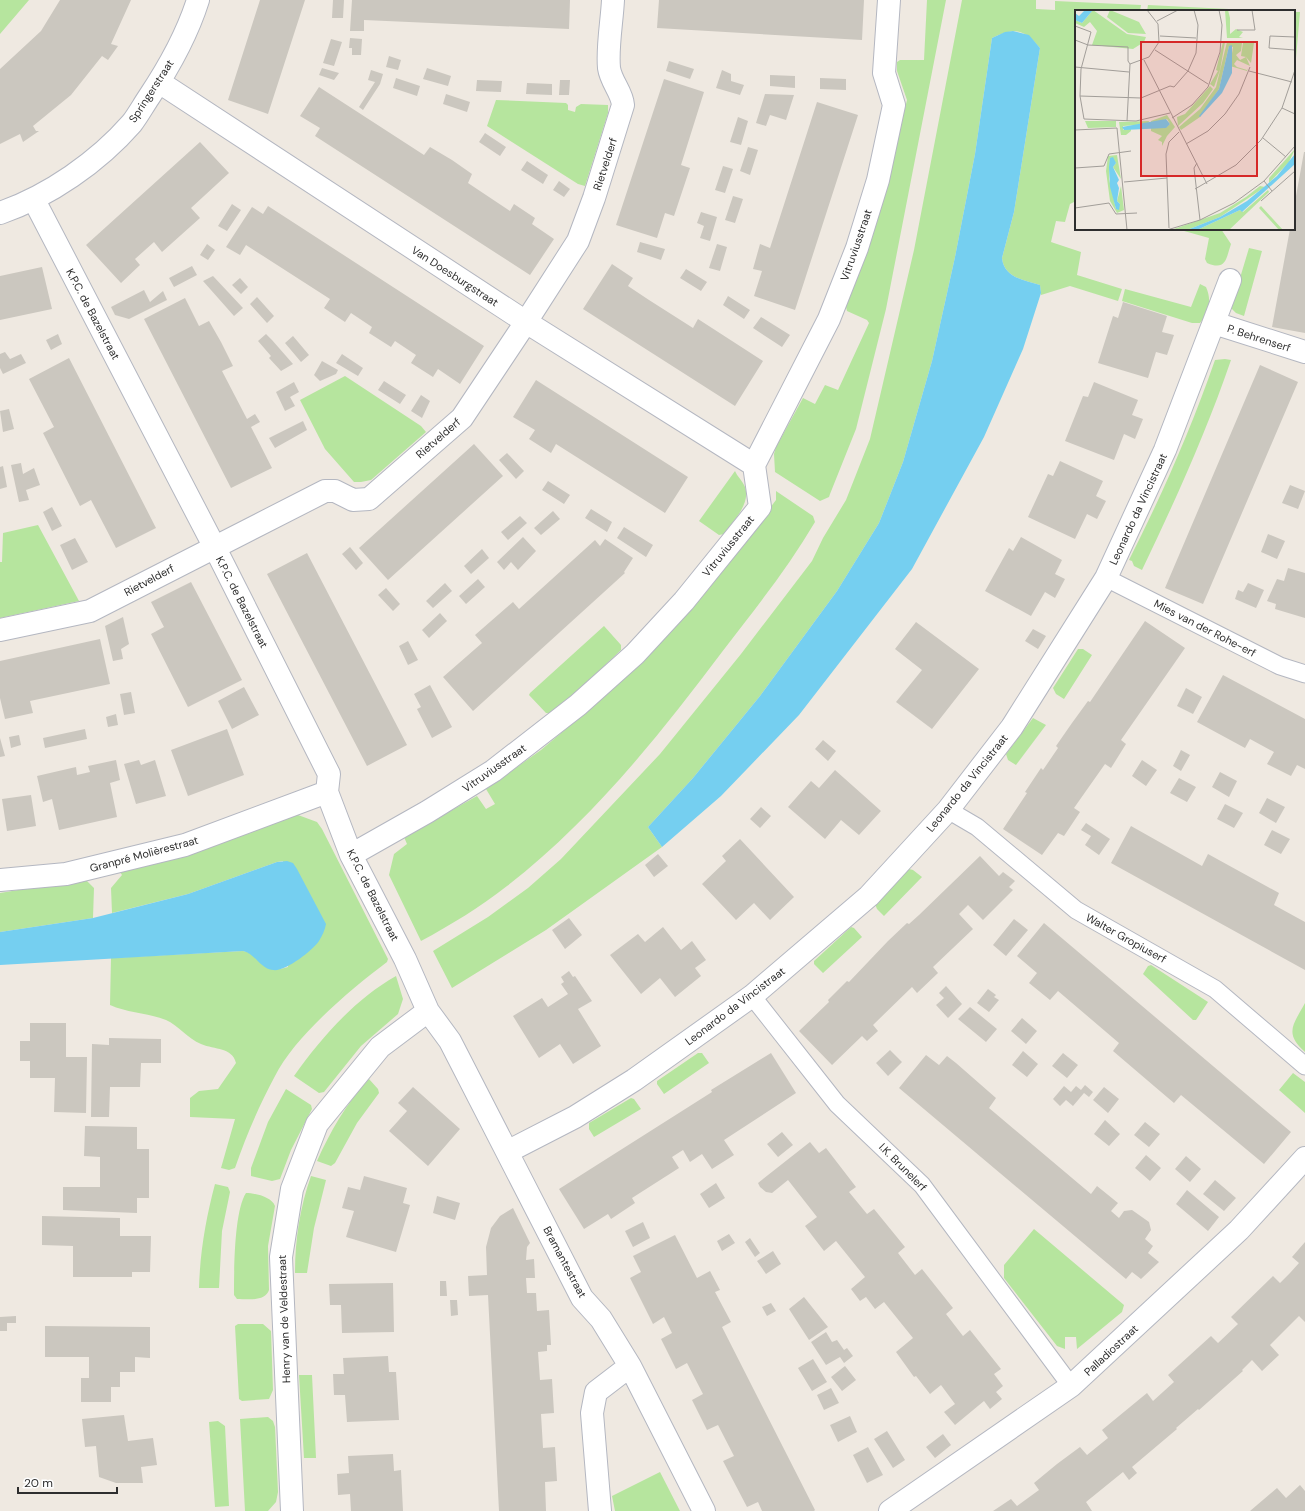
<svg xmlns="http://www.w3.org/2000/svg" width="1305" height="1511" font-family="'DM Sans',sans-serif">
  <rect width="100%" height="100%" fill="#efe9e1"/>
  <path fill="#b6e59e" d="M0,0H29L0,34Z
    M927,0H946L886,309L856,429L830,494L829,497L820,501L775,472L774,454L776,447L803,398L815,404L825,385L838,390L869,323L867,320L847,311L846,307L881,205L907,100L897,71V62L900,60H924Z
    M962,0H1036V9L1055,10V1L1141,5L1140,11H1076V135L1074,145L1076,149V201L1070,204L1065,222L1056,221L1051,242L1081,252L1077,275L1122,289L1118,301L1070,286L1041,295L1040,285C1024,280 1004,278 1002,258L1014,212L1040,48C1024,29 1015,27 992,38L975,154L955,257L932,361L903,462L879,523L837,591L760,696L693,778L648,827L662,847L546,930L452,988L433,951L488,917L528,888L561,859L660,754L741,654L812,561L823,538L846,500L870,439L914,250Z
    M1148,5L1269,11H1147Z
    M1294,12H1300L1294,81Z
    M496,100L566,103L568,105V110L575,112L576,107L581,104L608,105V113L585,186L578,184L487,126Z
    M1177,229H1221L1231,244C1226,259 1226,271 1207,263L1205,259L1209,238Z
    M1249,248L1262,251L1244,316L1236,313L1231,308Z
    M1200,284L1206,287C1212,300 1209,313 1200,323H1192L1122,301L1125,289L1191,307Z
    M1225,359L1231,360C1206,433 1175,501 1142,570L1134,566L1132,561L1129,560C1162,495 1191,429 1215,360Z
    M345,376L421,426L426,432L371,480L361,482H354L325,449L300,400Z
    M735,471C737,476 742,480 745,487C751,504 733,521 724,534L719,535L699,521Z
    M776,491L813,516L815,522C788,568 755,609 722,652C659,736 591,821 507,886C480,907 451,925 421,941L389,875L394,854L407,844L404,837L477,796L486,809L495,804L486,789L541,750L606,695L649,654L708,590L776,500Z
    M38,525L79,601L0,618V562H2L3,533Z
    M604,626L621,645V650L582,687L551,713H546L529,695L530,693Z
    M1078,649H1083L1092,655L1064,699L1056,694L1053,688Z
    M1033,718L1046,725L1016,765L1008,760L1006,754Z
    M298,815L317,822L322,829L388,959L387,962C351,989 295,1036 275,1076C259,1106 246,1136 235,1168L229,1170L221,1168L235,1119L190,1117V1098L199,1091L218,1089L236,1063C232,1047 215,1050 201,1044C188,1039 178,1025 166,1020C148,1013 128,1013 110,1005L111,958L243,951C264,955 258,976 288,967L283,861L277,862L188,894L112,913L111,888L122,875L120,872L286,816Z
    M909,869L913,870L922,877L884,916L877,909L875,904Z
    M85,879L94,888L93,918L0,932V893Z
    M851,927L854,928L862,937L823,973L814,964V961Z
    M1151,965L1208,1002L1196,1020H1193L1143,974L1148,966Z
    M396,976L403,999L398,1014L361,1046L324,1092L319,1093L294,1076C321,1038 355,999 396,976Z
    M1305,1003V1052C1284,1033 1293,1025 1305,1003Z
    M698,1053H702L709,1063L664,1094L657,1084V1081Z
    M1293,1073L1305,1082V1113L1279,1090Z
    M369,1079L378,1089L379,1093L357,1123L335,1163L331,1166L317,1161C331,1130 346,1104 369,1079Z
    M286,1089L311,1105L312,1109L291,1150L280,1179L272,1181L251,1176V1168L268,1122Z
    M631,1098L634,1099L641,1109L594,1137L589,1129V1123Z
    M311,1176L326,1180L314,1228L307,1273H295C295,1240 300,1207 311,1176Z
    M215,1184L228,1187L230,1192L222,1231L219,1288H199C200,1252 206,1218 215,1184Z
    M246,1193C255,1193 272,1197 275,1206L268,1246L269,1290C265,1302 247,1299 237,1299L234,1295C234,1272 234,1211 246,1193Z
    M1034,1229L1124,1305L1122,1312L1077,1349L1076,1337H1065V1349L1057,1346L1004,1278V1265Z
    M238,1324H263L271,1331L273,1390L269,1399L242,1401L239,1399L235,1326Z
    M299,1375H312L316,1458H304Z
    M268,1417L273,1421L275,1427L278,1492L276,1502L268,1511H245L240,1419Z
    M218,1421L225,1426L229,1506L215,1507L209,1422Z
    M660,1472L680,1511H615L612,1496Z"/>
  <path fill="#75cff0" d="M1013,31L1029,35L1040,48L1014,212L1002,258C1004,278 1024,280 1040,285L1041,293L1023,349L984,437L912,569L799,715L721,796L662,847L648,827L693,778L760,696L837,591L879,523L903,462L932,361L955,257L975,154L992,38L1005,32Z
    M287,861L293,863L297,869L326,924C325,930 322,936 319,941C312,951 285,972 273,970C260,969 256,954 243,951L0,965V932L93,918L188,894L277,862Z"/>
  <path fill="#cbc7bf" d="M60,0H131L111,44L118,46L108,60L102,56L71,95L33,126L36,131H39L23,142L20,134L0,144V69L41,31Z
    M260,0H305L268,114L228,100Z
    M333,0H344L343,18H332Z
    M352,0H570L569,29L364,20V31H350Z
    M659,0H864L862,40L657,28Z
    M350,38L362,39L361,55H352V48H349Z
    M331,39L342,42L334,66L323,63Z
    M389,56L401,60L398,70L386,67Z
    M669,61L694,69L690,79L666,71Z
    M322,68L339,73L334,80L319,75Z
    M427,68L451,76L448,86L423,79Z
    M371,70L383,74L380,84L363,110L359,107L375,82L368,80Z
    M722,70L731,74V81L744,85L740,95L716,88Z
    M770,75L795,76V88L770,86Z
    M396,78L420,86L417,96L393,88Z
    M820,78L846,79V90L820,89Z
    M664,79L704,92L681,165L690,168L674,216L665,213L657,238L616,225Z
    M477,80L502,81L501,92L476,91Z
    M560,80H570L569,95H559Z
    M527,83L552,84V95L526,94Z
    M319,87L424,155L430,147L452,160L472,174L468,183L510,211L514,204L535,218L532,224L554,239L530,275L315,136L320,128L300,116Z
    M446,94L470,102L467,112L443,104Z
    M765,94L794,95L786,120L770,115L766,126L756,123Z
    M817,102L858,115L795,310L754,296L762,271L753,269L760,244L770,248Z
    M738,117L748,121L741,145L730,142Z
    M485,133L506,147L500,156L479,142Z
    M200,142L229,173L191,208L200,218L162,252L154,242L135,259L140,265L121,283L86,245Z
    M748,147L758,150L750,175L740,171Z
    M1304,152H1305V333L1272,327L1290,229H1294V207Z
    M527,161L548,175L543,184L521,170Z
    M723,166L733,169L725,193L715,190Z
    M559,181L570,189L564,197L553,190Z
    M733,196L743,199L735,223L725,220Z
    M232,204L241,210L227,231L218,226Z
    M268,206L484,346L460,384L438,369L433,377L411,363L416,355L395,341L391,347L369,333L372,327L351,313L345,322L324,308L330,299L246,245L240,255L226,247L252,207L263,214Z
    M701,212L717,217L710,241L700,238L704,226L697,223Z
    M640,242L665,249L661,260L637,252Z
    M207,244L215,250L208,260L200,255Z
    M717,244L727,247L720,271L709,268Z
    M612,264L633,278L628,286L649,300L693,328L698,319L763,361L735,406L583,309Z
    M192,266L197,275L174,287L169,278Z
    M42,267L52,309L0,320V276Z
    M686,269L707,282L701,291L680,278Z
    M213,276L243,308L234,316L203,281Z
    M240,278L248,287L241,294L232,285Z
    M144,290L150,302L163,291L167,300L129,319L115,315L111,307Z
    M728,296L750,310L744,319L723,305Z
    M257,297L274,316L267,323L250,304Z
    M185,298L199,326L209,321L221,342L233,366L222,371L247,419L255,414L260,422L251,427L272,468L231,488L144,319Z
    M1123,302L1167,316L1162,332L1174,335L1167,355L1156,352L1148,378L1098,363L1113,316L1118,318Z
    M761,317L790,335L782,347L753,328Z
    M58,334L62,344L51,350L46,340Z
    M266,334L272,340L293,364L281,371L269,358L271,356L258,341Z
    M293,336L309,355L301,362L285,343Z
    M5,352L10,359L21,354L26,363L3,374L0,368V354Z
    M342,354L363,368L358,376L336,363Z
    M69,358L156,528L116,548L91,500L80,506L43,433L54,427L29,379Z
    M322,361L338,370L336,374L320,381L314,375Z
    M1260,365L1298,382L1203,604L1165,588Z
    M536,380L688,477L665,513L556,444L551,453L529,439L535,430L513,417Z
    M384,381L406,395L400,404L378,390Z
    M294,382L299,392L290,397L295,406L285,411L276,392Z
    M1094,382L1138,400L1132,415L1143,419L1135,439L1124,434L1114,460L1065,441L1083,396L1088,397Z
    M421,395L430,401L422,418L411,411Z
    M9,409L14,429L3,432L0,411Z
    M303,421L307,430L275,448L269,438Z
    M474,444L503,476L388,580L359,548Z
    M507,453L524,471L516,479L499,460Z
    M1060,461L1103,481L1096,496L1106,501L1097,519L1087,514L1075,539L1028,517L1048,474L1053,476Z
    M21,463L23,474L34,468L40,485L26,490L29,500L19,502L11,465Z
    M3,466L7,487L0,489V467Z
    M548,481L570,495L564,504L542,490Z
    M1290,485L1305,491L1298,509L1282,503Z
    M52,507L62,526L52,531L43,512Z
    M591,509L612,522L607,532L585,518Z
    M553,511L560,519L541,535L534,528Z
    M520,516L527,523L508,540L501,532Z
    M624,527L653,545L646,557L617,538Z
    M1268,534L1285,541L1277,559L1261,552Z
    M523,537L536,551L518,570L511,562L504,570L497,562Z
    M1021,537L1062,560L1055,574L1065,579L1055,598L1045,592L1031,616L985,591L1009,548L1013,551Z
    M75,538L88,562L72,570L60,545Z
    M605,539L633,558L624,572L625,573L473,711L443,677L482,643L475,635L513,602L519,609L595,540L600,546Z
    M350,547L363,563L356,570L342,554Z
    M482,549L489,558L471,574L464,566Z
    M307,553L407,745L367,766L267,574Z
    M1288,568L1305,573V618L1275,609L1276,604L1267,601L1277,579L1284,581Z
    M478,579L485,587L466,604L459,596Z
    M191,582L242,680L188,707L151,634L164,627L151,602Z
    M445,583L452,591L433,608L426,601Z
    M1248,583L1264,590L1256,608L1235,599L1238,590L1243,592Z
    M386,588L400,604L393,611L378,595Z
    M440,613L447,621L429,638L422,630Z
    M123,617L129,644L121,649L123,659L113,661L105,626Z
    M1145,621L1185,648L1121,740L1126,744L1111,768L1105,764L1074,808L1080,812L1064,836L1058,833L1042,855L1003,829L1027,793L1025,792L1041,768L1043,770L1058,748L1056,746L1072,723L1088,701L1090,702Z
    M916,622L979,669L932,729L896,702L922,670L895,649Z
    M1033,629L1046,636L1038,649L1025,641Z
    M100,639L110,684L30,701L33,713L5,719L0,698V661Z
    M408,641L418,660L408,665L399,646Z
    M1223,675L1305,719V769L1297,765L1291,776L1267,764L1274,752L1250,739L1245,748L1197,722Z
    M430,685L452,727L432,738L417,709L421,707L414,694Z
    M244,687L259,715L232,729L218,701Z
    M1186,688L1202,697L1193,714L1177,706Z
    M131,692L135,713L124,715L120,694Z
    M116,714L118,725L108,727L106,717Z
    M85,729L87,739L45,748L43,738Z
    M227,729L244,775L188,796L171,750Z
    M19,735L21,745L11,748L9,737Z
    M0,738L5,756L0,757Z
    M823,740L836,751L828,761L815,749Z
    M1181,750L1190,755L1181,771L1173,766Z
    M116,760L120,780L110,783L117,817L59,830L52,799L43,802L37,776L76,767L77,775L90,772L88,766Z
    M139,760L141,765L155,760L166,796L136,804L124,764Z
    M1142,760L1157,770L1146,786L1132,776Z
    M835,770L881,811L859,835L841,820L825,839L788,807L811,781L819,788Z
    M1220,772L1237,781L1229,797L1212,787Z
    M1179,778L1196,787L1187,802L1170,793Z
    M31,795L36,826L7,831L2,799Z
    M1267,798L1285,807L1276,823L1259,813Z
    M1225,804L1243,813L1234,828L1217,819Z
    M761,807L771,816L760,828L750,819Z
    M1086,823L1110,839L1099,855L1085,845L1091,836L1081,830Z
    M1131,826L1202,866L1208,854L1279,893L1274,905L1305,922V970L1111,863Z
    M1272,830L1290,839L1281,854L1264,845Z
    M740,839L794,897L770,920L754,903L736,920L702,884L726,861L722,856Z
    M658,854L668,866L654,877L645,865Z
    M980,856L999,876L1003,872L1015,881L1009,887L1013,890L983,920L968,905L959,914L973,929L933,967L938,973L917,993L912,987L873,1025L878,1031L867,1041L862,1036L832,1065L799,1031L829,1002L828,1000L847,981L849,982L888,941L907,923L909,924L919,915Z
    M569,918L582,935L565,949L552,930Z
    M1014,919L1028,930L1006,956L993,945Z
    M1044,923L1291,1132L1264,1164L1181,1095L1174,1103L1154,1086L1113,1051L1119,1043L1058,991L1050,1000L1029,983L1037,973L1017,956Z
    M663,927L681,950L692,941L706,960L695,968L701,976L675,997L660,978L641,994L610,955L638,934L645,942Z
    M569,971L573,977L575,976L592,1001L578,1009L601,1046L573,1064L560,1044L539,1058L513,1016L542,998L548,1007L568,994L561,984L564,982L561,977Z
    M946,986L962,1004L948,1018L936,1005L944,998L939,993Z
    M988,989L996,995L994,997L999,1000L989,1012L977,1003Z
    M970,1007L997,1029L986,1042L958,1019Z
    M1022,1018L1037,1031L1026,1044L1011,1031Z
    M30,1023H66V1057H87L86,1113L54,1112L55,1078H30V1061H20V1041H30Z
    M109,1038L161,1039V1063H141L140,1087H110L109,1117H91L92,1044L109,1045Z
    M890,1050L902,1062L888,1076L876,1063Z
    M1023,1051L1038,1064L1027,1077L1012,1065Z
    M771,1053L796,1093L724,1140L734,1155L712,1169L702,1154L690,1162L683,1150L672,1157L679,1168L632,1198L635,1203L611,1219L608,1214L584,1229L559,1189L712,1092L711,1090Z
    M1063,1053L1078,1065L1067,1078L1052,1066Z
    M926,1055L939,1065L947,1056L956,1063L996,1098L989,1108L1091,1194L1097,1186L1118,1203L1111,1211L1119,1218L1124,1211L1132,1210L1149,1222L1151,1230L1145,1239L1153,1246L1148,1253L1159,1262L1141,1279L1132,1272L1126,1279L899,1088Z
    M1085,1085L1093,1092L1089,1097L1084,1093L1073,1106L1066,1100L1060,1106L1053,1099L1064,1086L1071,1092L1076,1086L1081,1090Z
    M413,1087L460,1129L428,1166L389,1131L407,1111L398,1103Z
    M1104,1087L1119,1099L1108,1113L1093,1100Z
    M1105,1120L1120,1134L1109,1146L1094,1134Z
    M1145,1122L1160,1134L1149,1147L1134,1135Z
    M85,1126L137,1127V1149H149V1198H137V1213L63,1210V1187H100V1157L84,1156Z
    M782,1132L793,1145L778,1157L767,1144Z
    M810,1142L819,1153L826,1148L856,1187L849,1192L867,1214L874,1209L905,1247L898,1253L915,1275L922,1269L953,1308L946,1314L963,1336L970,1330L1001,1369L994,1374L1003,1386L996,1392L1002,1399L990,1409L984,1401L955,1425L944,1412L955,1404L941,1385L930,1394L916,1376L914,1377L896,1352L913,1338L884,1302L875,1309L866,1297L860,1301L851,1289L865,1277L836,1241L824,1251L814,1238L805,1226L817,1217L788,1180L772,1193L766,1192L760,1187L758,1183Z
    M1146,1155L1161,1168L1150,1181L1135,1168Z
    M1186,1156L1201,1169L1190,1182L1175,1169Z
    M364,1176L407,1188L403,1203L410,1205L396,1252L346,1237L354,1211L342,1208L348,1187L360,1190Z
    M1215,1180L1236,1198L1224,1211L1203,1194Z
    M716,1183L725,1198L709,1208L700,1194Z
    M1187,1190L1219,1217L1208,1231L1176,1204Z
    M437,1196L460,1203L455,1220L433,1213Z
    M513,1208L530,1243L527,1247L526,1260L534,1259L535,1278H526L527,1293H536L537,1311L549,1310L551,1345H547V1351L538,1352L540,1380L552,1379L554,1413L541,1414L543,1448L555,1447L557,1481L545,1482L546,1511H499L488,1295L469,1296L468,1276L487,1275L486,1247L491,1228L500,1216Z
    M42,1216L120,1218V1236H151L150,1272H132V1277H73V1246L42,1245Z
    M643,1222L650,1238L633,1247L625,1231Z
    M729,1234L735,1243L722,1251L717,1241Z
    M675,1235L697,1278L710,1271L720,1290L715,1292L731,1322L722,1327L815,1510L814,1511H762L758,1502L747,1507L723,1461L734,1456L718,1425L707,1430L692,1400L703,1394L687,1363L676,1369L661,1339L672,1333L664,1317L653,1324L630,1278L641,1272L633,1256Z
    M750,1238L760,1253L755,1257L745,1242Z
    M1305,1242V1322L1299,1316L1270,1345L1279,1355L1262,1371L1252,1360L1242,1370L1243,1371L1199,1410L1198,1409L1176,1428L1177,1429L1132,1467L1137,1473L1129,1480L1123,1472L1086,1502L1092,1511H993L1011,1499L1017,1506L1039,1490L1034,1483L1057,1464L1080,1447L1087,1455L1108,1438L1102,1430L1147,1393L1153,1401L1174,1382L1168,1375L1211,1336L1218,1343L1238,1324L1231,1317L1273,1276L1280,1283L1290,1273L1299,1263L1292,1257Z
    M773,1251L781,1264L766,1274L757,1261Z
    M440,1281H446L447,1296H440Z
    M393,1283L394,1332L342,1333L341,1305H330L329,1284Z
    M804,1297L828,1327L809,1340L789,1309Z
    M450,1300H457L458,1315L451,1316Z
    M771,1303L776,1311L767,1316L762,1307Z
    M16,1316V1323H7V1331H0V1317Z
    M45,1326L150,1327V1358L135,1357V1372H120V1387H111V1402H81V1378H89V1357H45Z
    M826,1332L832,1342L837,1340L844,1350L847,1348L853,1356L844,1363L840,1357L826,1365L811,1342Z
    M388,1356L389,1372H396L399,1420L347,1422L345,1395H334L333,1374H344L343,1358Z
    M813,1359L827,1382L812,1391L798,1368Z
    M845,1366L856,1380L842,1391L831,1377Z
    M831,1388L839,1403L824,1410L817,1395Z
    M124,1415L128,1441L153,1438L157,1465L141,1467L143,1483H116L99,1477L96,1446L85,1447L82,1419Z
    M850,1416L857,1432L838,1442L830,1425Z
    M887,1431L905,1460L893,1468L874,1439Z
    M943,1434L951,1445L935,1458L926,1447Z
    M868,1447L883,1475L867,1483L853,1455Z
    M393,1454L394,1471L401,1470L403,1511H351L350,1494L338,1495L337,1474L349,1473L348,1456Z
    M1300,1485L1305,1491V1511H1250L1277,1488L1286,1498Z"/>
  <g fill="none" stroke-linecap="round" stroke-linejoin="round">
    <defs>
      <path id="lane" d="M1106,578L1280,666L1305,674
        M948,810L977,827L1076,910L1215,989L1305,1066
        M752,996L837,1104L922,1185L1071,1386"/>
      <path id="street" d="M159,82L526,322L754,465
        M34,200L214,546L329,774L327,792L351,855L405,959L428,1011L450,1041L582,1298L601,1319L630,1366L704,1511
        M0,213C49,196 98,162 132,123C138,115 143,106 149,97C169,67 187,35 198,0
        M1214,323L1305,352
        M0,630L90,611L325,491H335L353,500L369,499L462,418L526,322L578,241L594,198L623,105C622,92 611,82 609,68C607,47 612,21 613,0
        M351,855L427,812L493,771L578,705L635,654L684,601L760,507L754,465L829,319L857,248L878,180L894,105L884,73L889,0
        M0,880L66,874L185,845L327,792
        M507,1152L575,1117L634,1080L752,996L869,896L948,810L1012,727L1106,578L1165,450L1230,280
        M292,1511L281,1257L292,1189L317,1124L380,1047L428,1011
        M600,1511L592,1413L596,1392L630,1366
        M890,1511L1071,1386L1239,1230L1305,1158"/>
    </defs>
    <use href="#lane" stroke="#b4b7c1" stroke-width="19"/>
    <use href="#street" stroke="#b4b7c1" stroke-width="24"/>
    <use href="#lane" stroke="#fff" stroke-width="17"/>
    <use href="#street" stroke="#fff" stroke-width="22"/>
  </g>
  <g text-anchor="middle" stroke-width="3.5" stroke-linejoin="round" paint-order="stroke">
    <g font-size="11" fill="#2e2e2e" stroke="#fff">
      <text transform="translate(151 91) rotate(-57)" y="4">Springerstraat</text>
      <text transform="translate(605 164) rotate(-72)" y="4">Rietvelderf</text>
      <text transform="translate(856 245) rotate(-71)" y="4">Vitruviusstraat</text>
      <text transform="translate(455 276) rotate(33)" y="4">Van Doesburgstraat</text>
      <text transform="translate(93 314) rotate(62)" y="4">K.P.C. de Bazelstraat</text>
      <text transform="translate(1259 338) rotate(18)" y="4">P. Behrenserf</text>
      <text transform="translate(438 438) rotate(-41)" y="4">Rietvelderf</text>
      <text transform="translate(1138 509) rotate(-65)" y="4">Leonardo da Vincistraat</text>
      <text transform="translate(728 546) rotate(-51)" y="4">Vitruviusstraat</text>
      <text transform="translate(149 580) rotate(-28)" y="4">Rietvelderf</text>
      <text transform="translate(242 602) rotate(63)" y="4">K.P.C. de Bazelstraat</text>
      <text transform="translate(1205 628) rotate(27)" y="4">Mies van der Rohe-erf</text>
      <text transform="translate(494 768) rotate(-35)" y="4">Vitruviusstraat</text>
      <text transform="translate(967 783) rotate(-51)" y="4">Leonardo da Vincistraat</text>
      <text transform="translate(144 854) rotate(-15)" y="4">Granpré Molièrestraat</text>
      <text transform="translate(373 895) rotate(63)" y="4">K.P.C. de Bazelstraat</text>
      <text transform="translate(1126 938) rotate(29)" y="4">Walter Gropiuserf</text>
      <text transform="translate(735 1006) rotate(-37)" y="4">Leonardo da Vincistraat</text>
      <text transform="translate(903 1167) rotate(45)" y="4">I.K. Brunelerf</text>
      <text transform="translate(565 1262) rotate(62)" y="4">Bramantestraat</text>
      <text transform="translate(284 1319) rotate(-92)" y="4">Henry van de Veldestraat</text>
      <text transform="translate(1111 1350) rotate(-43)" y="4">Palladiostraat</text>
    </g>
  </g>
  <g transform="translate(1075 10)">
    <rect width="220" height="220" fill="#efe9e1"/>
    <path d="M18,0L52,24L71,27L69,32L58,39L17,35L22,21L15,12L9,17L0,13V10L7,13ZM35,0L64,12L71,24L53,23L32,7ZM150,0H153L155,8V24L161,19L168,22L164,27L168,28H152ZM148,32H150L145,60L139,77L135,74L143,61L141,60ZM152,32L167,33L166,41L161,45L165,50L171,47L175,56L162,50L159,54L162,57L172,60L173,58L172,61L155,56L158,37L154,36L144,79L125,107L106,120L104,117L125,99L141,77ZM168,33H179L176,53L171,47L166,46ZM135,76L138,79L128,93L103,116L102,107L110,104ZM92,105L100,117L92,126L87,136V132L83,130L87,126L76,121V117L90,118L95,114L92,109L76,113V111ZM10,111H41V117L13,118ZM74,111L73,114L48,116V120L56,118V121L51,125H46L44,112ZM220,139L214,152L194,173V168ZM42,145L46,169L38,157L41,153L35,148L34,169L41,199L45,194L42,191L46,176L49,200L42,203L35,191L31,161L33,146ZM185,176L190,177L145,207L112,220H96L145,203L171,187ZM193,180L194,182L154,220H122L165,200L168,202ZM186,196L208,220H204L184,198Z" fill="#b6e59e"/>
    <path d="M10,0H18L7,13L0,10V3L4,6ZM157,35V63L147,83L125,107L124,106L144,79L154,36ZM91,109L95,114L91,118L49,120L47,117ZM220,144V154L167,202L165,200L122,220H112L145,207L172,191L202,166ZM38,147L41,153L38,157L44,170L42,173L44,178L42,191L45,194L44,200L41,199L35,177L34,157L35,148Z" fill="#75cff0"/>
    <path fill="none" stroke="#a29e99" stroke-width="1" d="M82,11L103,0M0,16L16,22L6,59L5,86L9,109L61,111L95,103M162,20H180L177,0M85,26L121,28M220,27L195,26L194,38L220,40M0,30L13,35L53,37V51L55,54L52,111M80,40L133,74M69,50L132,174M55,54L74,47L84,32L83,14L72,0M0,57L54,62M174,61L217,72M5,86L66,88L95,76L99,77L113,61L121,43L123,15L119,0M207,98L220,104M97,108L117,95L133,77L145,42L147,15L144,0M0,120L42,118L52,220M188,128L211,147M111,134L133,121L150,104L164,84L175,57M122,153L119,158L125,210M0,158L29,156L34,144L56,141M189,171L197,181M49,172L92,168M120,179L161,155L186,130L207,98L220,60M186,191L220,161M0,198L34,193L41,204L62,203M94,218L91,144L94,132L104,122M92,220L125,210L159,193L189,171L220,136"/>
    <path fill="#d62828" fill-opacity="0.15" stroke="#d62828" stroke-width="2" d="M66,32H182V166H66Z"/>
    <rect width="220" height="220" fill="none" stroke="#2e2e2e" stroke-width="2"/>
  </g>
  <path d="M18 1487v6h99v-6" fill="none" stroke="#2e2e2e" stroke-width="2"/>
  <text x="24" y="1487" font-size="12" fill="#2e2e2e" stroke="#ffffff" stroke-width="3" paint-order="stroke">20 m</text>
</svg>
